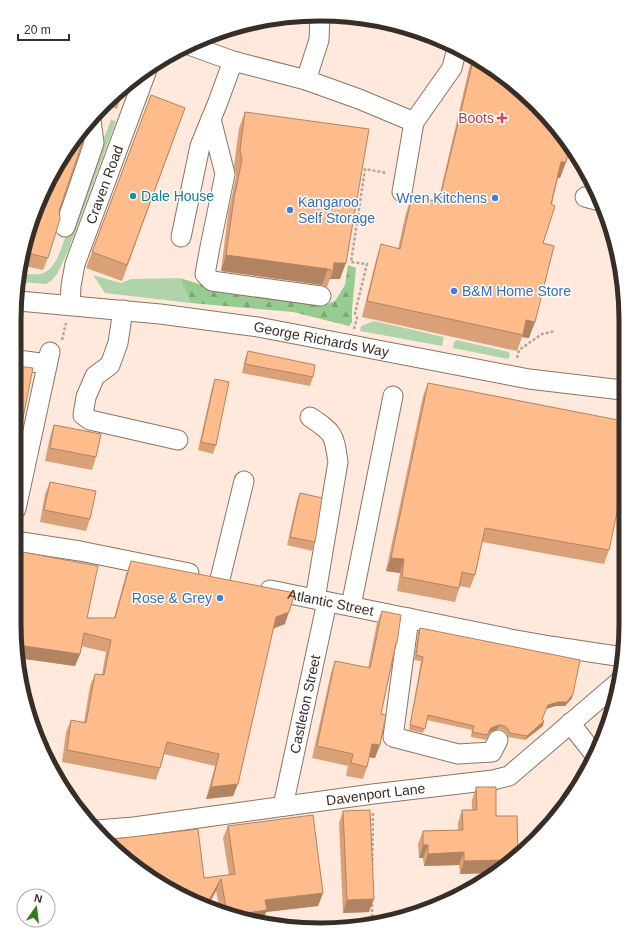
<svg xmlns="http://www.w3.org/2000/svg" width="640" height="944" font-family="Helvetica,sans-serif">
  <defs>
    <pattern id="forest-firs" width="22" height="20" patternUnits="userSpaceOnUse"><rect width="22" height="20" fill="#96cc90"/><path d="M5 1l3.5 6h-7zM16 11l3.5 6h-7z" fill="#7ba676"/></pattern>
  </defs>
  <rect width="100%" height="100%" fill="#fee9dc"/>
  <path fill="#b1d3ac" d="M111,120L116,121L68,251L57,274L51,281L46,284L19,282L20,274C40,274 45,278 57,259Z
    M93,275L121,283L131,279L180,278L191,303L105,293Z
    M374,321L444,337L442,346L360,331L361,326Z
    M457,340L509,352L510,356L508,359L453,348L454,342Z"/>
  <path fill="url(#forest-firs)" d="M348,265L356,268L352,310V322L349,326L293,312L191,303L180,278L209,287L327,304L335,301L345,285Z"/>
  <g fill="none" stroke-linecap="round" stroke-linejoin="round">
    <defs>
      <g id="minor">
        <path d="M189,45L233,61L306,80L359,99L414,122L402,192"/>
        <path d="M306,80L319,40L320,14"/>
        <path d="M211,119L225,174L210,247L205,274L212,281L321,296"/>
        <path d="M414,122L452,68L457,48"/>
        <path d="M585,197L600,201"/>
        <path d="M65,227L94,143L91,120"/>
        <path d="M181,237L200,146L218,102L233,61"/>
        <path id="s1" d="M19,301L160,314L258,327L529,379L622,390"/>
        <path id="s2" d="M70,305L71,286L75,264L148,67"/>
        <path d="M123,310L118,343L110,365L95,376L86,397L83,415L90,420L178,440"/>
        <path d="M18,360L47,364"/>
        <path d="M310,417C334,433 334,434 338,462L315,599"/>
        <path d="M16,509L50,352"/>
        <path d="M15,541L80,551L189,573"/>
        <path d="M220,579L244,481"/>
        <path id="s3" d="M270,590L511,639L550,646L623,657"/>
        <path d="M351,606L393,396"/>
        <path d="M409,618L393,737L458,754L492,752L498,740"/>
        <path d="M570,723L595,755"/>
        <path id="s4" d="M283,806L327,602"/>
        <path id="s5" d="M97,830L134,827L373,794L493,780L509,776L620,681"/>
      </g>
    </defs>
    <use href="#minor" stroke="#8b7565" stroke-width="21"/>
    <path stroke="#b5a59a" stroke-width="2.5" stroke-dasharray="3 2" stroke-linecap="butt" d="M354,329L357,318L355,313L367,264L351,262L365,169L387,173
      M62,340L66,323
      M517,358L519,350L542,334L555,331
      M372,876L373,811
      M372,922V901
      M280,927L387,921"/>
    <use href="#minor" stroke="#fff" stroke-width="19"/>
  </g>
  <path fill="#daa178" d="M472,56L490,66L566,162L560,178H558L543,243L529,338L522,337L517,351L362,317L376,260L381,244L398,249L406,213L412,196L438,202Z
    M125,86L117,109L103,104L104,103Z
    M151,95L185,108L122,281L86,268Z
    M245,112L340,279H330L327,287L322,285L221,271L228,214L236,176L234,166L239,128Z
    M55,167L59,211L48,258L43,270L20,265V261Z
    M248,351L313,377L310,386L242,373L245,359Z
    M215,379L216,445L213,454L198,450L212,388Z
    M428,383L609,550L604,564L482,542L475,575L470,588L460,586L455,602L397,591L400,573L386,571L423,396Z
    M54,425L96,457L92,470L45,461L50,437Z
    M50,482L90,519L86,531L40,522L45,494Z
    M300,493L315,542L312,551L287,545L297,501Z
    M131,561L285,624L273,629L233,796L206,799L215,766L164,754L160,768L156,780L62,762L66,732L71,720L84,722L90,686L95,674L102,675L106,652L81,646L80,654L75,666L18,658L14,624L87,618H114L126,574Z
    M382,611L397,643L395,650L381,714L375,758L369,757L367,767L363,779L346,776L348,766L312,758L331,673L335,661L368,668L377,623Z
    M420,628L572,698L565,706H556L546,709L542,719L543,726L525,740L508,737L507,734L503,730L498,729L490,732L486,740L471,737L472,730L427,720L423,733L409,730L421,661L414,660L418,632Z
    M476,787L496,816L518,854L491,873L460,874L459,865L424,866L423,858H419L418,844L423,831L458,830V823L462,810H472V800Z
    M343,811L369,912L343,913L339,823Z
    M228,826L323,893L318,906L266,912L262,923L220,911L216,891L204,878L229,875L223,838Z"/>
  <path fill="#b28361" d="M561,162H566L560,178H555Z
    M226,255L328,269L322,285L221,271Z
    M334,263H346L340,279H330L333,271Z
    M526,320L535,322L529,338L522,337Z
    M391,558L404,559L400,573L386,571Z
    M289,612L285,624L271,629L276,617Z
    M17,645L80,654L75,666L18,658Z
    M573,694L572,698L565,706H556L546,709L540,723L548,705Z
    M544,721L543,726L525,740L527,736Z
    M499,725L498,729L490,732L486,740L491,728Z
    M372,744L380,745L375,758L368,757Z
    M238,784L233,796L206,799L211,787Z
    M423,845H428L423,858H419Z
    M464,852L459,865L424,866L428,854Z
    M501,860L498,868L491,873L460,874L464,861Z
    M221,879L216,891L207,908L205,907Z
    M323,893L318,906L266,912L262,923L233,915L265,900Z
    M374,899L369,912L343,913L347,900Z"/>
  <path fill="#febb8b" stroke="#b28361" d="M474,57L490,66L537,104L569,149L566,162H561L551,204L555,206L543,243L554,246L535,322L526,320L523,335L367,301L381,244L400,249L412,196L439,202Z
    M125,86L121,97L115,95Z
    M151,95L185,108L127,265L92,252Z
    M245,112L369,129L346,263H334L333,271L328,269L226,255L234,198L242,160L240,150Z
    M87,126V129L59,211L60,219L48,258L23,252L55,167Z
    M248,351L315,365L313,377L245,364Z
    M18,366L33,368L17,448Z
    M215,379L229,382L216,445L201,442Z
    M428,383L623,421L624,480L609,550L485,528L475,575L462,572L459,588L402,577L404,559L391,558Z
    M54,425L101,434L96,457L50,448Z
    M50,482L96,491L90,519L44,510Z
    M300,493L322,498L315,542L290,537Z
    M17,551L98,566L87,618H115L131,561L295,593L289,612L276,617L238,784L211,787L219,754L167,742L160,768L67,750L71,720L86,723L95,674L104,675L111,640L84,633L80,654L17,645L14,624L15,552Z
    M382,611L401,615L397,643H396L381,714L386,715L380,745L372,744L367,767L351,763L353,754L317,746L335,661L370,668Z
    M420,628L580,660L573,694L567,702H558L548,705L542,719L544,721L527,736L510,733L508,729L505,726L499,725L491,728L487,735L472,732L474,726L428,715L425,729L410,725L423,657L416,655Z
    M476,787H496V816H517L518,854L501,866V860L464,861V852L428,854V845H423V831L463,830L462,810H477Z
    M370,810L374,899L347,900L343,811Z
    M313,815L323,893L265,900L267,910L233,915L227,913L221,879L205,907H203L118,854L106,840L198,829L204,878L235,874L228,826Z"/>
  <path fill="#e0444e" stroke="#fff" stroke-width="1.5" d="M500 112h4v4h4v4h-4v4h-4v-4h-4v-4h4z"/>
  <circle fill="#0f9aa8" stroke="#fff" stroke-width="1.5" cx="133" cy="196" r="4"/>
  <g fill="#3f7fe0" stroke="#fff" stroke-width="1.5">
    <circle cx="495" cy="198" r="4"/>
    <circle cx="290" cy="210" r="4"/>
    <circle cx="454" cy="291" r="4"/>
    <circle cx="220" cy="598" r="4"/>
  </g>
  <g text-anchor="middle" stroke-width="3" stroke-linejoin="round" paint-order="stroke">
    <g font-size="14" fill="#be3a42" stroke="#fff" text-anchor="end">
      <text x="494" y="123">Boots</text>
    </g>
    <g font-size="14" fill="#372e27" stroke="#fff">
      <text dy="5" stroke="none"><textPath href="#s2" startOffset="126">Craven Road</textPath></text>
      <text dy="5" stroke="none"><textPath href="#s1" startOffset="305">George Richards Way</textPath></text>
      <text dy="5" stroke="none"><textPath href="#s3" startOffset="62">Atlantic Street</textPath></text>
      <text dy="5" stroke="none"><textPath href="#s4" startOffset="104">Castleton Street</textPath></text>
      <text dy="5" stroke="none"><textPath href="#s5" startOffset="281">Davenport Lane</textPath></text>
    </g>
    <g font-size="14" fill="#0d838f" stroke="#fff" text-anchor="start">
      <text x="141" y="201">Dale House</text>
    </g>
    <g font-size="14" fill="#366cbe" stroke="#fff" text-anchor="end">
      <text x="487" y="203">Wren Kitchens</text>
      <text x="298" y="207" text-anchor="start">Kangaroo<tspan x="298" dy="16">Self Storage</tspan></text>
      <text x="462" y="296" text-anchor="start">B&amp;M Home Store</text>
      <text x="212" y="603">Rose &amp; Grey</text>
    </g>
  </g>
  <path d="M0 0H640V944H0ZM320 21H320A299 299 0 0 1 619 320V624A299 299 0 0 1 320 923H320A299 299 0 0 1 21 624V320A299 299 0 0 1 320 21Z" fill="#fff" fill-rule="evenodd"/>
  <path fill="none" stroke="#372e27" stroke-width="5" d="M320 21H320A299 299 0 0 1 619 320V624A299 299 0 0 1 320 923H320A299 299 0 0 1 21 624V320A299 299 0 0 1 320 21Z"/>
  <g transform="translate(36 908) rotate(14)"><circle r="19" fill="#ffffff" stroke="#afaba9"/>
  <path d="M0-3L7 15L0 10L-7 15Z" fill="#317a1f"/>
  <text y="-6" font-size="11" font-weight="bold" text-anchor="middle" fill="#372e27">N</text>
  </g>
  <path d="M18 34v6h51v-6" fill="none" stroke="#372e27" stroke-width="2"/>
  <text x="24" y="34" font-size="12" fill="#372e27" stroke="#ffffff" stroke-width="3" paint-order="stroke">20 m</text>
</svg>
